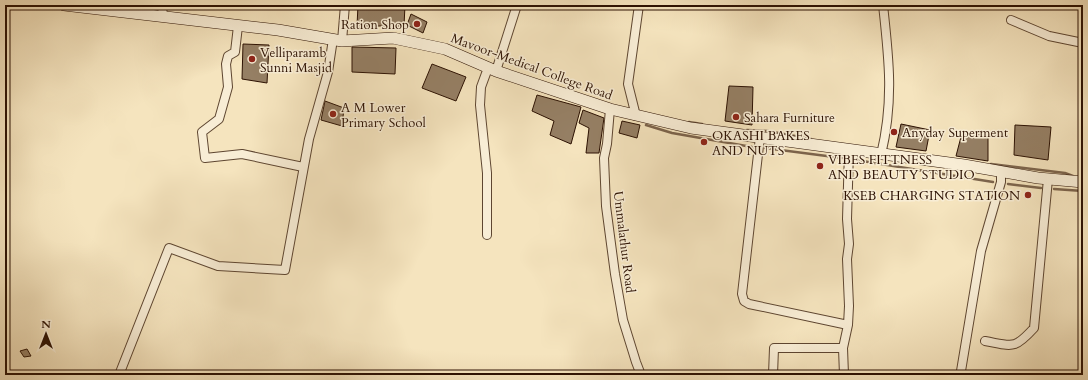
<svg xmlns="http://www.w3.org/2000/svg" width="1088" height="380" font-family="Cardo,serif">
  <rect width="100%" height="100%" fill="#f5e4be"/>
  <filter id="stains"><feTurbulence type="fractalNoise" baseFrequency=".005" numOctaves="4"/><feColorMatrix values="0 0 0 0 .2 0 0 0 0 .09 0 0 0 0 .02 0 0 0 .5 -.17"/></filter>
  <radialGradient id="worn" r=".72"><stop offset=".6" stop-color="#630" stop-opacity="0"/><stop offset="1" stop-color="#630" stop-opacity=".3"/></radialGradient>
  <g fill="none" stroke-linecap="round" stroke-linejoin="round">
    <path stroke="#7c644c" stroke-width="2.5" d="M689,122L702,124
      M646,125L672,133L752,147
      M747,130L768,131L811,139
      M765,148L842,158
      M856,160L993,182
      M991,164L1065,173L1073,176
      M1008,184L1041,188
      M1054,189L1083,191"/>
  </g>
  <path fill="#957f64" stroke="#2c1102" d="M358,5H405L404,26H357Z
    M411,14L427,22L423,33L407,25Z
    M243,44L269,45L267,83L242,79Z
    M352,47L396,48L395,74L352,72Z
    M432,64L466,77L456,101L422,88Z
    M729,86L753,87L752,125L725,121Z
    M537,95L581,107L571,144L550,135L554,121L532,111Z
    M325,101L344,108L342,126L321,120Z
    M583,110L604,118L599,153H586L589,128L579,123Z
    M622,121L640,125L637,138L619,133Z
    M901,124L930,130L926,151L896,147Z
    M1015,125L1051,127L1048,160L1014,155Z
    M962,133L988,135V161L956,156Z
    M1083,244V294H1079Z
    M27,349L31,356L24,357L20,351Z"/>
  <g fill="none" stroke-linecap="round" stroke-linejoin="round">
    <defs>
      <path id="minor" d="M162,5L163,17
        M1011,20L1049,36L1083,43
        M238,26L235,52L228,56L226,64L228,87L219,119L202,132L205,158L242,154L303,167
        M342,41L345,5
        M496,71L517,5
        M610,109L607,144L604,158L606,206L615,274L623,320L636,362L641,375
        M636,116L628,84L639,5
        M760,137L742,294L744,301L749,304L848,325
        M881,155C894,101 889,59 883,5
        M487,235V173L480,105L481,87L488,68
        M985,341C1013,346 1014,350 1034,328L1048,179
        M961,371L981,251L1001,182V171
        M119,375L169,248L218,266L285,270L309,139L328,72L333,39
        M773,375L774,348H843
        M844,375L843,348L848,325L849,306L847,259L849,244L847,219L849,151"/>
      <path id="secondary" d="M64,5L278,30L342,41L393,38L445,49L496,71L610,109L691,128L964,165L1038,178L1083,182"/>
    </defs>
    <use href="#minor" stroke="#5e4631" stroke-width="10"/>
    <use href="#secondary" stroke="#2c1102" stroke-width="12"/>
    <use href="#minor" stroke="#f8edd5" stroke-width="8"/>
    <use href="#secondary" stroke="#f8edd5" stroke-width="11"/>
  </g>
  <g fill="#8f2418" stroke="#f8edd5" stroke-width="1.5">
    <circle cx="417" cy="24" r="4"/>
    <circle cx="252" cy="59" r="4"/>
    <circle cx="333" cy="114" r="4"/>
    <circle cx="736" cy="117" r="4"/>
    <circle cx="894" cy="132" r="4"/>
    <circle cx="704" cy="142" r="4"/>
    <circle cx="820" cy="166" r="4"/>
    <circle cx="1028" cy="195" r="4"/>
  </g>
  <g text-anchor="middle" stroke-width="3" stroke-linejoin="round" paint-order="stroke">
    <g font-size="13" fill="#2c1102" stroke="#f8edd5" text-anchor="start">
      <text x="409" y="29" text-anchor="end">Ration Shop</text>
      <text x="260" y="57">Velliparamb<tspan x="260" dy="15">Sunni Masjid</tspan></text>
      <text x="341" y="112">A M Lower<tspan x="341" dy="15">Primary School</tspan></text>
      <text x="744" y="122">Sahara Furniture</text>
      <text x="902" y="137">Anyday Superment</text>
      <text x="712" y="140">OKASHI BAKES<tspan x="712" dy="15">AND NUTS</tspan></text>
      <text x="828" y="164">VIBES FITTNESS<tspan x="828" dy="15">AND BEAUTY STUDIO</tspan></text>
      <text x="1020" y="200" text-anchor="end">KSEB CHARGING STATION</text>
    </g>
    <g font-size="13" fill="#2c1102" stroke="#f8edd5">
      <text transform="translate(532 66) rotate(20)" y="5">Mavoor-Medical College Road</text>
      <text transform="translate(625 242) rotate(83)" y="5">Ummalathur Road</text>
    </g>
  </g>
  <rect width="1088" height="380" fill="none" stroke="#f5e4be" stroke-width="20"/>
  <rect x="6" y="6" width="1076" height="368" fill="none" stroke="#2c1102" stroke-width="2"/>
  <rect x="10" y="10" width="1068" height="360" fill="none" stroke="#2c1102"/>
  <g transform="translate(46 334)" stroke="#f8edd5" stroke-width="3" paint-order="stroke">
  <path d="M0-3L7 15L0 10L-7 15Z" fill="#2c1102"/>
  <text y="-6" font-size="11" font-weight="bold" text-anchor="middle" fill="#2c1102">N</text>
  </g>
  <rect width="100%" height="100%" filter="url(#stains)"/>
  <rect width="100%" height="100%" fill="url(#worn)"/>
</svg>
